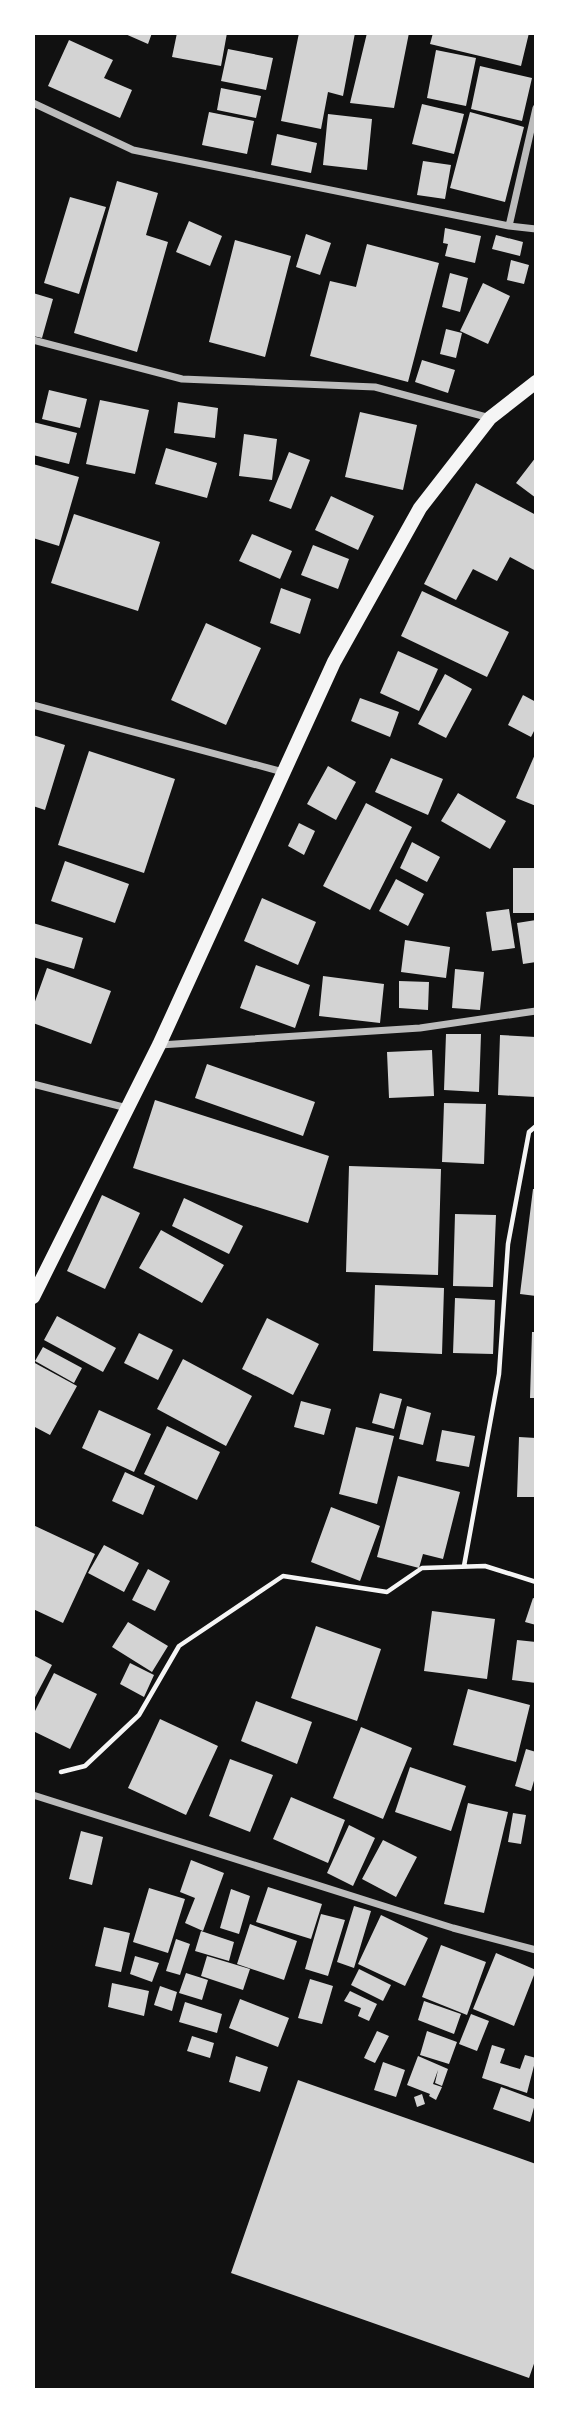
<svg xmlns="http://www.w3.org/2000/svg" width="569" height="2423" font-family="'Noto Sans',sans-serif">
  <rect width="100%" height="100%" fill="#111"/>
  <path fill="#d3d3d3" d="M123,33H152L148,44Z
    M177,33H227L221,66L172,57Z
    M299,33H355L343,96L328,92L321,129L281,121Z
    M367,33H409L394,108L350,103Z
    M433,33H529L521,66L430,44Z
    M69,40L113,60L104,78L132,90L120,118L48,86Z
    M228,49L273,58L266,90L221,81Z
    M436,50L476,58L466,106L427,98Z
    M480,66L532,78L522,121L471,109Z
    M221,88L261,96L256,118L217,110Z
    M422,104L464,114L454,154L412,144Z
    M209,112L254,121L247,154L202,145Z
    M470,112L524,127L505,202L450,188Z
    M328,114L372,119L367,170L323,165Z
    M277,134L317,143L311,173L271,165Z
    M423,161L451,165L445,199L417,195Z
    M117,181L158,193L146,235L168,242L137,352L74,333Z
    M70,197L106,207L79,294L44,283Z
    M189,221L222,236L210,266L176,252Z
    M445,228L481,236L475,263L445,256L448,244L443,243Z
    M306,234L331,243L320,275L296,267Z
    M496,235L523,242L520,256L492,249Z
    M235,240L291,256L265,357L209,342Z
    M367,244L439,263L408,382L310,356L330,281L356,287Z
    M511,260L529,265L524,284L507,280Z
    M450,273L468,278L460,312L442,307Z
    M483,283L510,296L488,344L460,331Z
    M33,293L53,299L42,338L33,336Z
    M446,329L462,333L456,358L440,354Z
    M422,360L455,370L448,393L415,382Z
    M49,390L87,399L80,428L42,419Z
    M100,400L149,410L135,474L86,464Z
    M178,402L218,408L215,438L174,433Z
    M360,412L417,425L403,490L345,477Z
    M33,422L77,433L69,464L33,455Z
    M244,434L277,439L272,480L239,476Z
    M166,448L217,463L207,498L155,484Z
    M289,452L310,460L291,509L269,501Z
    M536,457V498L516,483Z
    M33,464L79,477L59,546L33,538Z
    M476,483L536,515V571L510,557L497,581L473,569L456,600L424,584Z
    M331,496L374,516L358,550L315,530Z
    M74,514L160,542L138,611L51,583Z
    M252,534L292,551L280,579L239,561Z
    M313,545L349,559L338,589L301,575Z
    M281,588L311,599L300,634L270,623Z
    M422,591L509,632L487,677L401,636Z
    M206,623L261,648L226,725L171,700Z
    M398,651L438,669L419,711L380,693Z
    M445,674L472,689L446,738L418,724Z
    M523,695L536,702V727L531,737L508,725Z
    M360,698L399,712L390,737L351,721Z
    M33,735L65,745L45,810L33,806Z
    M89,751L175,779L144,873L58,845Z
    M536,752V806L516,798Z
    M391,758L443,779L428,815L375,792Z
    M328,766L356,782L336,820L307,804Z
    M458,793L506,821L490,849L441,821Z
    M366,803L412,827L370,910L323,886Z
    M299,823L315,831L304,855L288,846Z
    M412,842L440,857L427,882L400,868Z
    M65,861L129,884L115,923L51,901Z
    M513,868H536V913H513Z
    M396,879L424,894L408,926L379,911Z
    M262,898L316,922L298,965L244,941Z
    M509,909L515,948L492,951L486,912Z
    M536,920V962L523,964L517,923Z
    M33,923L83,938L74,969L33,957Z
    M405,940L450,947L446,978L401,972Z
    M256,965L310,985L295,1028L240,1008Z
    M47,968L111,991L91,1044L33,1023V1007Z
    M455,969L484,972L480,1010L452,1008Z
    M323,976L384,984L380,1023L319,1016Z
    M399,981L429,982L428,1010L399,1008Z
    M446,1034H481L479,1092L444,1090Z
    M500,1035L536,1037V1097L498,1095Z
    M432,1050L434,1096L389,1098L387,1052Z
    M207,1064L315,1102L303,1136L195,1098Z
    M155,1100L329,1156L308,1223L133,1168Z
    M444,1103L486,1104L484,1164L442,1162Z
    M349,1166L441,1169L438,1275L346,1272Z
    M533,1189H536V1296L520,1294Z
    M102,1195L140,1213L105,1289L67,1271Z
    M184,1198L243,1226L229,1254L172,1226Z
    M455,1214L496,1215L493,1287L453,1286Z
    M161,1230L224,1265L202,1303L139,1268Z
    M375,1285L444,1288L442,1354L373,1351Z
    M455,1298L495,1300L493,1354L453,1353Z
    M57,1316L116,1348L103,1372L44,1340Z
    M267,1318L319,1344L293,1395L242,1369Z
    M532,1332H536V1398H530Z
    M139,1333L173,1350L158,1380L124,1363Z
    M43,1347L82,1368L74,1383L35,1361Z
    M183,1359L252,1396L226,1446L157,1409Z
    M33,1362L77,1386L50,1435L33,1426Z
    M380,1393L402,1399L394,1429L372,1423Z
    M301,1401L331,1409L324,1435L294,1427Z
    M407,1406L431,1413L423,1445L399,1439Z
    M99,1410L151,1434L134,1472L82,1448Z
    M167,1426L220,1452L197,1500L144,1474Z
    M356,1427L394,1436L377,1504L339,1494Z
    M442,1430L475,1436L469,1467L436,1461Z
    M519,1437L536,1438V1497H517Z
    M125,1472L155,1486L143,1515L112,1501Z
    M398,1476L460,1492L443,1559L423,1554L419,1568L377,1557Z
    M331,1507L380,1526L360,1581L311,1562Z
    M33,1525L95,1554L63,1623L33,1609Z
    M104,1545L139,1563L124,1592L88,1573Z
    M148,1569L170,1581L155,1611L132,1600Z
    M533,1598L536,1599V1625L525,1622Z
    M432,1611L495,1619L487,1679L424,1671Z
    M128,1622L168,1646L152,1672L112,1647Z
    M316,1626L381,1649L357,1721L291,1698Z
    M517,1640L536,1642V1683L512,1680Z
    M33,1655L52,1665L33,1701Z
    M130,1663L154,1675L144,1697L120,1684Z
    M54,1673L97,1694L70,1749L33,1731V1715Z
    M468,1689L530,1705L516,1762L453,1745Z
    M256,1701L312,1722L297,1764L241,1741Z
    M160,1719L218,1746L186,1815L128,1788Z
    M361,1727L412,1748L383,1819L333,1798Z
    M526,1749L536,1752V1774L531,1791L515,1786Z
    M230,1759L273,1775L250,1832L209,1816Z
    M410,1767L466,1786L451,1831L395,1812Z
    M291,1797L345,1820L328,1863L273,1839Z
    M468,1803L508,1812L484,1913L444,1904Z
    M513,1813L526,1815L521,1844L508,1842Z
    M349,1825L375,1838L353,1886L327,1873Z
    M81,1831L103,1837L92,1885L69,1879Z
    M383,1840L417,1857L396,1897L362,1879Z
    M191,1860L224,1873L203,1931L185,1923L195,1898L180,1892Z
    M268,1887L322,1904L311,1939L256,1922Z
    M149,1888L185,1899L168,1953L133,1942Z
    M231,1889L250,1896L239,1934L220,1928Z
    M354,1906L371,1911L354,1968L337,1962Z
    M321,1914L345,1920L328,1976L305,1969Z
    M381,1915L428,1938L405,1986L358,1964Z
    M250,1924L297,1941L284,1980L237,1964Z
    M104,1927L130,1933L121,1972L95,1966Z
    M201,1931L234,1942L229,1961L195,1951Z
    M176,1939L190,1944L180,1975L166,1971Z
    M441,1945L486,1962L467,2015L422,1997Z
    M496,1953L536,1970L514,2026L473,2009Z
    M135,1956L159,1963L152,1982L130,1974Z
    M207,1956L250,1969L243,1990L201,1976Z
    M359,1969L391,1985L383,2001L351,1985Z
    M186,1973L208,1980L202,2000L179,1993Z
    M310,1979L333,1986L322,2024L298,2018Z
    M112,1983L149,1991L144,2016L108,2007Z
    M160,1986L177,1992L172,2011L154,2005Z
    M350,1991L377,2004L369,2021L358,2016L361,2008L344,2001Z
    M240,1999L289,2018L278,2047L229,2028Z
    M424,2001L461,2014L454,2034L418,2020Z
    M185,2002L222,2014L217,2033L179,2022Z
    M471,2014L489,2021L477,2051L459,2044Z
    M377,2031L389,2036L375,2063L364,2058Z
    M427,2031L457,2042L449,2064L420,2055Z
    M192,2036L214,2043L210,2058L187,2051Z
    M492,2045L505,2049L500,2063L520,2069L525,2055L536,2058L527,2093L482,2078Z
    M236,2056L268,2067L260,2092L229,2082Z
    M418,2056L448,2069L442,2086L435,2083L438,2070L433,2084L442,2087L436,2100L429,2096L430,2094L407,2085Z
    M383,2062L405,2070L396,2097L374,2090Z
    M298,2080L536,2164V2358L529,2378L231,2273Z
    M501,2087L536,2100L530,2122L493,2109Z
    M422,2094L425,2104L417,2107L414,2097Z"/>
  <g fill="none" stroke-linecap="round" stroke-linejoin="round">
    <path stroke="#f5f5f5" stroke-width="4.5" d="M464,1566L499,1374L508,1244L529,1132L536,1126
      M61,1772L85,1766L139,1715L179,1646L283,1576L387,1592L422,1568L485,1566L536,1582"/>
    <path stroke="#bcbcbc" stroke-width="7" d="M33,103L133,150L509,226L536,229
      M509,226L536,108
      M33,340L182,379L375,387L490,418
      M33,705L283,772
      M160,1045L420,1028L536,1011
      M33,1084L127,1108
      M33,1795L453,1928L536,1950"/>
    <path stroke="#f5f5f5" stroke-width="14" d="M33,1297L159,1045L334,662L420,508L490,418L536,382"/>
  </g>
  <rect width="569" height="2423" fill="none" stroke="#ffffff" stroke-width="70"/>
</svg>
